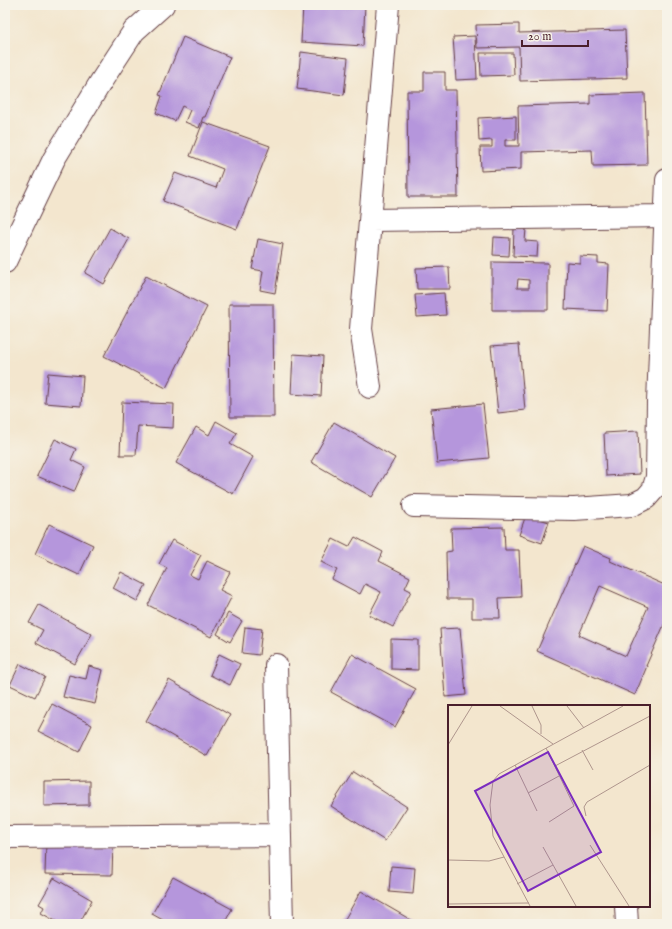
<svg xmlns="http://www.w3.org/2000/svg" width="672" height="929" font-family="'IM FELL English',serif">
  <rect width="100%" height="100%" fill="#f7f3e8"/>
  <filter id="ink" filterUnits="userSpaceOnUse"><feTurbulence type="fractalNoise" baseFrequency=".025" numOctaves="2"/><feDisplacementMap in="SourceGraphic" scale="8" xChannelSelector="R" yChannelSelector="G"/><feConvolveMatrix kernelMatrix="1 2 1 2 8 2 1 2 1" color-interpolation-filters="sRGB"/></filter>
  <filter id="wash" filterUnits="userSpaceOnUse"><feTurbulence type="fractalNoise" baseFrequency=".012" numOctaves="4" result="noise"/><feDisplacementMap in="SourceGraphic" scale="16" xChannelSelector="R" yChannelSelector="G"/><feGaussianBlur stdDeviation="0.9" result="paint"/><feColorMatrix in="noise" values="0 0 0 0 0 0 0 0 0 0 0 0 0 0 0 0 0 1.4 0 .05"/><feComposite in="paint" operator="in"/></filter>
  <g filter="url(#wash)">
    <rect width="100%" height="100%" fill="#f3e6ce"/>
    <g id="blocks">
      <path fill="#b596dc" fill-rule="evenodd" d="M303,5H365L363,46L301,42Z
        M519,24V33L625,30L627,78L520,81L519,47L477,48L476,25Z
        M475,36L477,79L456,80L453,37Z
        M183,37L230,57L205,117H203L199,128L185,122L190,110L182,106L175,121L156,113L162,96L159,95Z
        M301,52L348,58L344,95L297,89Z
        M480,53H513L514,75L481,76Z
        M424,72H445V90H456L458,197H408L407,91H424Z
        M645,93L647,165L593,166L592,150L521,152V169L481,171L480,147H492V140L479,141L478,118L516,116V140H505V146H519L518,106L590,104V95Z
        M203,122L270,146L237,229L163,201L175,173L216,188L223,169L190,156Z
        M110,228L129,239L104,284L85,273Z
        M514,228L526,229L525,241L538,242L537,257L513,256Z
        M494,237L510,238L509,256L493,255Z
        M258,239L283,244L275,293L260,290L263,271L252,269Z
        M580,256L598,257V263L609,264L607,311L565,309L567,262L580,263Z
        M492,262L548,263V310H492ZM518,279L529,280V288H517Z
        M449,267L450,289H417L416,268Z
        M146,276L207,307L166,388L104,356Z
        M444,293L446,315L417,317L415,295Z
        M229,304H273L274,417H230Z
        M519,344L525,410L498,413L491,346Z
        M293,354L323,356L321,396L291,394Z
        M48,373L83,376L81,406L45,403Z
        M122,402L174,404L173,428L138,426L136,455H120Z
        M483,404L489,458L437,463L431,409Z
        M216,421L237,433L230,444L253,457L233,494L176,463L196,427L209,435Z
        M334,422L395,458L372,497L311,462Z
        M638,431L640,474L606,476L604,433Z
        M55,439L76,449L71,460L85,467L74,492L37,476Z
        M526,515L549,522L542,543L519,535Z
        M49,524L93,545L79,575L35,554Z
        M504,527L505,550H519L521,597L499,598L500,618H472V599H447L446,552L452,551L451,528Z
        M355,537L383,552L379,561L410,577L405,588L411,591L393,627L369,615L381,592L365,584L360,594L332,579L337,570L321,562L333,539L349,547Z
        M172,540L201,555L190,575L198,579L207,561L230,572L220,590L232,596L211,637L148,605L167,568L159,564Z
        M583,546L611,558L610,561L667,586V618L646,666H647L635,695L537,651ZM600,586L648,607L626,656L579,635Z
        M121,572L146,585L137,601L113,588Z
        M39,605L92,634L75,664L36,643L43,630L29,623Z
        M228,613L242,621L230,642L217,634Z
        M245,627L262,629L259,655L242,653Z
        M460,628L466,695L445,697L440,629Z
        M391,639L418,640V670L391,669Z
        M219,654L240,664L230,685L210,675Z
        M352,654L416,689L395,727L331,692Z
        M20,664L45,677L35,697L10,685Z
        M89,666L103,670L95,704L63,697L69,675L86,679Z
        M169,680L230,715L207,756L146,721Z
        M52,704L92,725L79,752L38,731Z
        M353,772L407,807L385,841L331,806Z
        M89,781V805L44,806V782Z
        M46,843L113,844L112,875L45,874Z
        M391,866L415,868L413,894L389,892Z
        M173,877L232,909L224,924H170L152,914Z
        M54,878L92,900L79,924H61L41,913L44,907L39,904Z
        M361,891L418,924H342Z"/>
    </g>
  </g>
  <g filter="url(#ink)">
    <use href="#blocks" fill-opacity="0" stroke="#633d43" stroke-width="1"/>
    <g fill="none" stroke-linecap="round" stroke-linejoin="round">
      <defs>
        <path id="minor" d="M371,220L665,216
          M5,262L54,159L102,80L134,31L163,5
          M370,387L361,329L388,5
          M414,506L574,509L632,505L646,498L653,490L657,477L658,402L667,180
          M276,665L282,924
          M5,837L280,835
          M626,906L627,924"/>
      </defs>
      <use href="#minor" stroke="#633d43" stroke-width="24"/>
      <use href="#minor" stroke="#fff" stroke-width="22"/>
    </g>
  </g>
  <g transform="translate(448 705)">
    <rect width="202" height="202" fill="#f3e6ce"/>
    <path fill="none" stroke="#af968d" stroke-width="1" d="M52,1L105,39M84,1L93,20V29M119,1L136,23M0,40L24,1M98,43L126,101L101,117M134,45L145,65M67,60L89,106M107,61L202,11M80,88L111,71M138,111L136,102L139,97L202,60M142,140L181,201M95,142L128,201M0,155L41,156L56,152M69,179L105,160M0,199L81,198M82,201L45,131L42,100L45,76L51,69L175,1"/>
    <path fill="#7b2cbf" fill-opacity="0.15" stroke="#7b2cbf" stroke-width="2" d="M100,47L153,147L80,186L27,86Z"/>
    <rect width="202" height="202" fill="none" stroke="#4a1f2b" stroke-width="2"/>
  </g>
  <rect width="672" height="929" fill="none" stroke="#f7f3e8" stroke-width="20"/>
  <path d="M522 40v6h66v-6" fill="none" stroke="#4a1f2b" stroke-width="2"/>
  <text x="528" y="40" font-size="12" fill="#4a1f2b" stroke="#f7f3e8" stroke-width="3" paint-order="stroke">20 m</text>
</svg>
